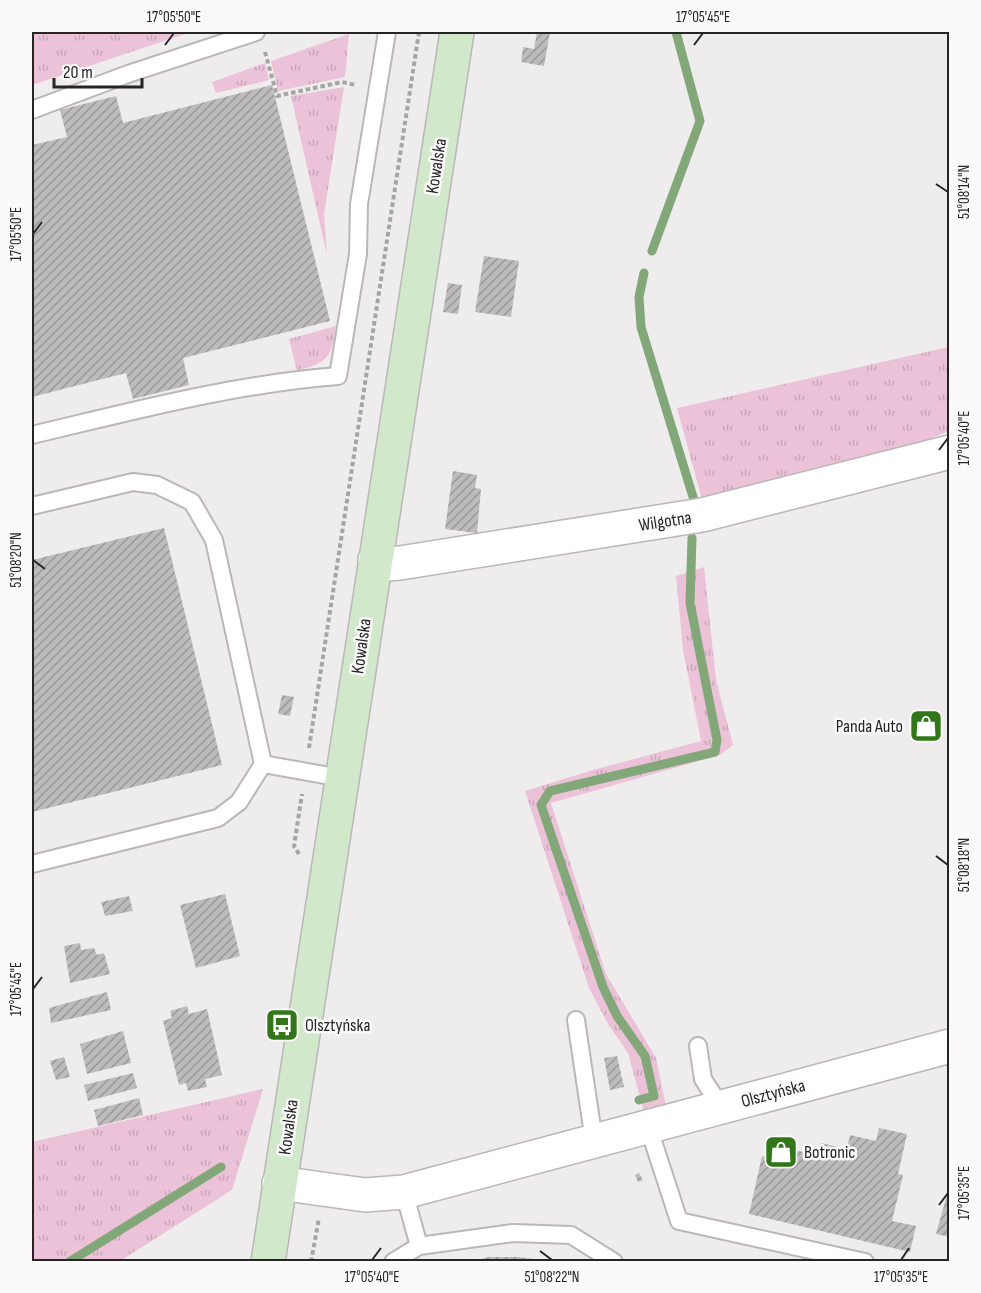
<svg xmlns="http://www.w3.org/2000/svg" width="981" height="1293" font-family="'Sofia Sans Condensed',sans-serif">
  <defs>
    <pattern id="grass-tufts" width="24" height="20" patternUnits="userSpaceOnUse" patternTransform="scale(1.5)"><rect width="24" height="20" fill="#ebc2d8"/><path d="M3 7l-1-3M5 7V3M7 7l1-3M15 17l-1-3M17 17v-4M19 17l1-3" fill="none" stroke="#c9a7b9"/></pattern>
    <pattern id="building-hatch" width="6" height="6" patternUnits="userSpaceOnUse" patternTransform="scale(1.5)"><rect width="6" height="6" fill="#bebbbc"/><path d="M-1 1l2-2M0 6l6-6M5 7l2-2" fill="none" stroke="#9a9899"/></pattern>
  </defs>
  <rect width="100%" height="100%" fill="#efeced"/>
  <path fill="url(#grass-tufts)" d="M32,32H191L32,85Z
    M349,34L345,77L278,91L271,61Z
    M265,63L269,80L216,93L212,82Z
    M344,87L324,214L327,255L291,96Z
    M336,326C331,359 328,362 297,371L289,339Z
    M949,347V431L878,461L703,503L677,408Z
    M704,567L716,680L733,745L720,755L551,803L606,974L656,1058L666,1106L644,1112L628,1053L608,1024L589,988L525,791L593,770L701,741L683,650L676,576Z
    M263,1089L232,1190L120,1261H32V1142Z"/>
  <g fill="none" stroke-linecap="round" stroke-linejoin="round">
    <path stroke="#82a779" stroke-width="9" d="M652,251L700,121L676,32
      M644,273L639,297L641,327L693,497
      M639,1100L654,1096L645,1056L617,1016L603,987L541,805L550,791L715,752L717,740L690,603L692,538
      M69,1262L221,1167"/>
  </g>
  <path fill="url(#building-hatch)" d="M537,32H550L544,66L521,62L523,47L534,49Z
    M272,85L330,321L183,358L189,385L133,399L126,373L32,397V145L67,137L60,110L116,96L123,123Z
    M484,256L519,261L511,317L475,312Z
    M448,283L462,285L458,314L443,312Z
    M453,471L477,475L475,488L481,489L477,533L445,529Z
    M164,528L222,765L32,812V560Z
    M282,695L294,697L290,716L278,714Z
    M225,894L240,956L196,968L180,905Z
    M129,896L133,911L105,916L101,902Z
    M80,943L81,950L94,948L97,955L104,953L110,974L70,983L64,946Z
    M107,992L111,1010L51,1023L49,1008Z
    M187,1006L189,1014L207,1009L222,1075L205,1079L207,1087L188,1091L186,1083L179,1085L163,1021L172,1018L170,1011Z
    M123,1031L131,1063L87,1074L80,1044Z
    M617,1056L624,1087L610,1090L604,1058Z
    M64,1057L70,1077L56,1080L50,1061Z
    M133,1073L137,1088L88,1101L84,1085Z
    M139,1098L143,1115L98,1126L94,1110Z
    M879,1128L907,1134L898,1174L903,1175L892,1221L916,1226L910,1252L749,1214L762,1156L789,1162L792,1149L818,1156L821,1143L847,1149L850,1135L876,1141Z
    M639,1173L643,1180L638,1182L635,1175Z
    M950,1184V1237L936,1234Z
    M488,1257H519L540,1260L473,1262Z"/>
  <g fill="none" stroke-linecap="round" stroke-linejoin="round">
    <defs>
      <path id="lane" d="M32,110L128,74L256,32
        M32,435C133,411 234,384 338,376L358,254L359,204L387,32
        M32,506L133,482L157,485L192,502L214,540L263,764L239,802L218,818L32,864
        M263,764L341,778
        M576,1020L594,1141
        M698,1046L703,1079L712,1093L718,1108
        M648,1126L679,1221L865,1262
        M419,1246L513,1233L571,1235L614,1262
        M393,1262L419,1246L404,1192"/>
      <path id="street" d="M375,560L388,564L400,563L702,515L950,452
        M279,1183L365,1195L404,1192L950,1046"/>
      <path id="secondary" d="M268,1262L457,32"/>
    </defs>
    <use href="#lane" stroke="#bbb7b9" stroke-width="20"/>
    <use href="#street" stroke="#bbb7b9" stroke-width="36"/>
    <use href="#secondary" stroke="#bbb7b9" stroke-width="36"/>
    <path stroke="#a6a4a5" stroke-width="4" stroke-dasharray="4.5 3" stroke-linecap="butt" d="M265,52L277,96L342,82L356,85
      M309,748L419,32
      M299,854L294,846L302,794
      M311,1262L319,1218"/>
    <use href="#lane" stroke="#fff" stroke-width="16"/>
    <use href="#street" stroke="#fff" stroke-width="33"/>
    <use href="#secondary" stroke="#d1e9ca" stroke-width="33"/>
  </g>
  <path fill="none" stroke="#262526" stroke-width="2" d="M165,45L174,33M694,45L703,33M936,184L948,192M33,234L42,222M939,450L948,438M33,560L45,569M936,856L948,865M33,989L42,977M939,1205L948,1193M540,1251L552,1260M372,1260L381,1248M901,1260L909,1248"/>
  <defs>
    <symbol id="shop-square" viewBox="-11 -11 22 22"><rect x="-9" y="-9" width="18" height="18" rx="4" fill="#317719" stroke="#fcf9fb"/><path d="M-5-2.5h2.3a2.7 3.5 0 0 1 5.4 0H5L5.5 6h-11ZM-1.5-2.5h3a1.5 2.3 0 0 0-3 0Z" fill="#fff"/></symbol>
    <symbol id="bus-square" viewBox="-11 -11 22 22"><rect x="-9" y="-9" width="18" height="18" rx="4" fill="#317719" stroke="#fcf9fb"/><path d="M-5-6H5V4H4V6H2V4H-2V6H-4V4H-5ZM-3.5-4V0h7V-4ZM-3.5 1.2v1.5H-2V1.2ZM2 1.2v1.5H3.5V1.2Z" fill="#fff"/></symbol>
  </defs>
  <g fill-rule="evenodd">
    <use href="#shop-square" x="907" y="707" width="38" height="38"/>
    <use href="#bus-square" x="263" y="1006" width="38" height="38"/>
    <use href="#shop-square" x="762" y="1133" width="38" height="38"/>
  </g>
  <g text-anchor="middle" stroke-width="5" stroke-linejoin="round" paint-order="stroke">
    <g font-size="18" fill="#262526" stroke="#fcf9fb">
      <text transform="translate(436 166) rotate(-81)" y="6">Kowalska</text>
      <text transform="translate(665 521) rotate(-9)" y="6">Wilgotna</text>
      <text transform="translate(361 646) rotate(-82)" y="6">Kowalska</text>
      <text transform="translate(773 1093) rotate(-15)" y="6">Olsztyńska</text>
      <text transform="translate(288 1127) rotate(-82)" y="6">Kowalska</text>
    </g>
    <g font-size="18" fill="#262526" stroke="#fcf9fb" text-anchor="start">
      <text x="903" y="732" text-anchor="end">Panda Auto</text>
      <text x="305" y="1031">Olsztyńska</text>
      <text x="804" y="1158">Botronic</text>
    </g>
  </g>
  <rect width="981" height="1293" fill="none" stroke="#fcf9fb" stroke-width="66"/>
  <path d="M54 78v9h88v-9" fill="none" stroke="#262526" stroke-width="3"/>
  <text x="63" y="78" font-size="18" fill="#262526" stroke="#fcf9fb" stroke-width="4.5" paint-order="stroke">20 m</text>
  <rect x="33" y="33" width="915" height="1227" fill="none" stroke="#262526" stroke-width="2"/>
  <g font-size="15" text-anchor="middle" fill="#262526">
    <text x="174" y="22">17°05'50"E</text>
    <text x="703" y="22">17°05'45"E</text>
    <text transform="translate(964 192) rotate(-90)" y="5">51°08'14"N</text>
    <text transform="translate(16 234) rotate(-90)" y="5">17°05'50"E</text>
    <text transform="translate(964 438) rotate(-90)" y="5">17°05'40"E</text>
    <text transform="translate(16 560) rotate(-90)" y="5">51°08'20"N</text>
    <text transform="translate(964 865) rotate(-90)" y="5">51°08'18"N</text>
    <text transform="translate(16 989) rotate(-90)" y="5">17°05'45"E</text>
    <text transform="translate(964 1193) rotate(-90)" y="5">17°05'35"E</text>
    <text x="372" y="1282">17°05'40"E</text>
    <text x="552" y="1282">51°08'22"N</text>
    <text x="901" y="1282">17°05'35"E</text>
  </g>
</svg>
